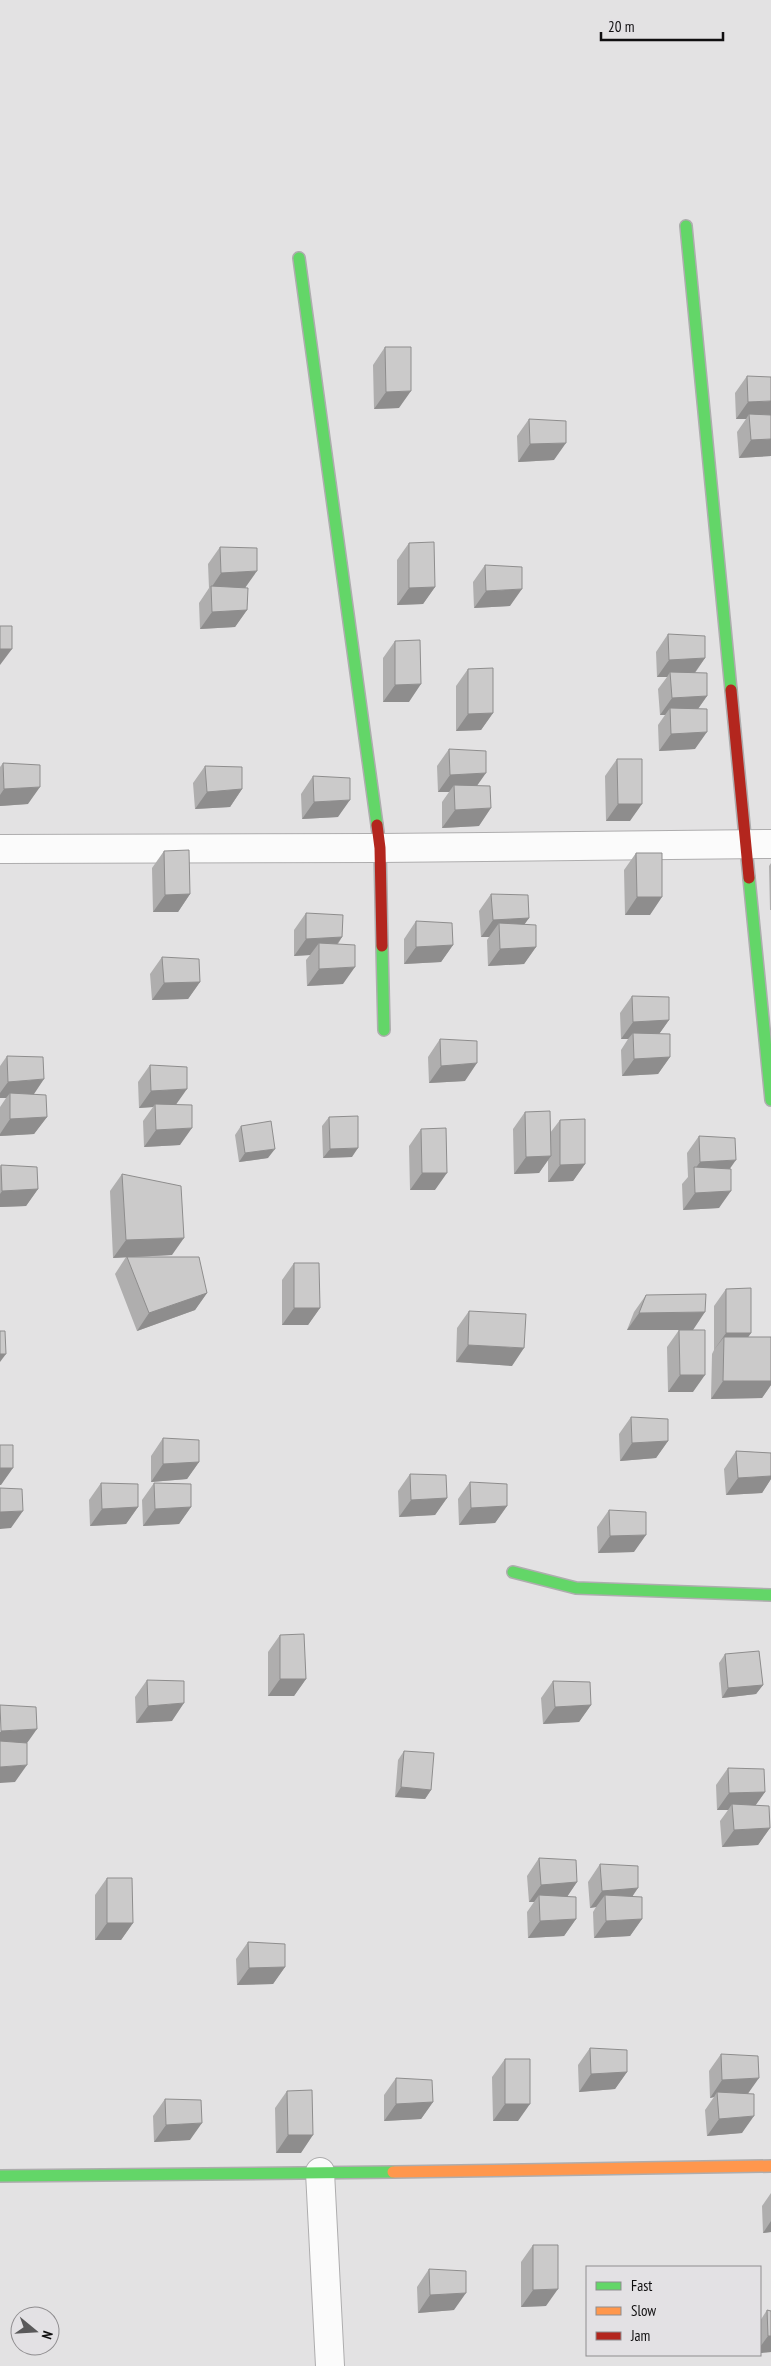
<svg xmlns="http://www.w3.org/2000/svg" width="771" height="2366" font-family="'PT Sans Narrow',sans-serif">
  <rect width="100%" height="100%" fill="#e3e2e3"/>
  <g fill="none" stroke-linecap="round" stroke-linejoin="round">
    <defs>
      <path id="street" d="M0,849L380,848L771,844
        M320,2172L330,2366"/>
      <path id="fast" d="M686,226L731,690
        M299,258L377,825
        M749,878L771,1100
        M382,946L384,1030
        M513,1572L576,1588L771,1595
        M0,2176L393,2172"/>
      <path id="slow" d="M393,2172L771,2166"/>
      <path id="jam" d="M731,690L749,878
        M377,825L380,848L382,946"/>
    </defs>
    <use href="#street" stroke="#aeadae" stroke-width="30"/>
    <use href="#fast" stroke="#aeadae" stroke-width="14"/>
    <use href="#slow" stroke="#aeadae" stroke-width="14"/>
    <use href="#jam" stroke="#aeadae" stroke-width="14"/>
    <use href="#street" stroke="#fbfbfb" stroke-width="28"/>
    <use href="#fast" stroke="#63d668" stroke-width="11"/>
    <use href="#slow" stroke="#ff974d" stroke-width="11"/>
    <use href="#jam" stroke="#b3261e" stroke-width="11"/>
  </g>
  <path fill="#afaeae" d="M385,347L399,408L374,409L373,365Z
    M747,376L771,456L739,458L737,432L746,419H736L735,393Z
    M529,419L554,460L518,462L517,436Z
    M409,543L435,587L423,604L397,605V560Z
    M220,547L246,588L247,610L235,627L200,629L199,603L209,588L208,564Z
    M485,565L510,606L474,608L473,582Z
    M668,634L705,658L695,673L707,696L698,709L695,749L659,751L658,725L665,715H660L658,689L667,677H657L656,652Z
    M395,641L409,702H383V658Z
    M468,669L493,713L481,730L456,731V686Z
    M449,749L477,785L479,826L442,828V802L449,792H438L437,766Z
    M617,759L630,821H606L605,776Z
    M3,763L28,804L0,806V767Z
    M205,766L242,789L230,807L195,809L193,783Z
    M313,776L338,817L302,819L301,794Z
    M164,851L190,894L178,912H153L152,868Z
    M636,853L650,915H625L624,870Z
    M771,863V910H770L769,866Z
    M491,894L529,918L524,924L536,947L524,964L488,966L487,940L489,937H481L479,911Z
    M306,913L342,937L338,944L343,984L307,986L306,960L310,955L294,956V930Z
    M416,921L453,945L441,962L404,964V939Z
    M162,957L200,982L188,999L152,1000L150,974Z
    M632,996L669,1020L659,1034L670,1057L658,1074L622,1076L621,1050L628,1039H621L620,1013Z
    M440,1039L465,1081L429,1083L428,1057Z
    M7,1056L34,1094L47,1117L34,1134L0,1136V1107L6,1098H0V1066Z
    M150,1065L176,1105L180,1145L144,1147L143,1121L153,1107L139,1108L138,1082Z
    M525,1112L550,1133L560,1120L585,1164L573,1181L548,1182V1160L539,1173L514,1174L513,1129Z
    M329,1117L352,1157L323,1158L322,1126Z
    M241,1126L268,1158L239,1162L235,1135Z
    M421,1129L435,1190H410L409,1146Z
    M699,1136L730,1169L719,1208L683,1210L682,1184L688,1177L687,1153Z
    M1,1165L38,1189L26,1206L0,1207V1167Z
    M122,1174L172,1255L133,1257L207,1293L195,1310L137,1331L115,1274L126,1257L113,1258L110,1191Z
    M294,1263L320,1308L308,1325H282V1280Z
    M726,1289L751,1333L748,1337H771V1385L762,1398L711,1399L712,1354L714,1350V1306Z
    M646,1295L693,1330H627L634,1312Z
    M469,1311L512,1366L456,1362L457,1328Z
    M679,1330L693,1392H668L667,1347Z
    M631,1417L668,1441L656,1458L620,1461L619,1434Z
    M163,1438L199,1462L187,1479L151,1482V1456Z
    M736,1451L771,1453V1479L762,1493L726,1495L724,1469Z
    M410,1474L447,1498L435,1515L399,1517L398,1491Z
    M470,1482L507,1506L495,1523L459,1525L458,1499Z
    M101,1483L138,1507L126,1524L90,1526L89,1500Z
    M154,1483L191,1507L179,1524L143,1526L142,1500Z
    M609,1510L634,1552L598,1553L597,1527Z
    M280,1635L306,1679L294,1696H268V1652Z
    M725,1654L763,1685L756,1694L722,1698L719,1663Z
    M147,1680L172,1721L136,1723L135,1697Z
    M553,1681L591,1705L579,1722L543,1724L541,1698Z
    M404,1751L431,1790L425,1799L395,1797L398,1760Z
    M728,1768L765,1792L755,1805L770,1828L758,1845L722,1847L720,1821L728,1810H717L716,1785Z
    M539,1858L577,1882L567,1896L576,1919L564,1936L528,1938L527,1912L534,1902H529L527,1876Z
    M600,1864L633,1896L642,1919L630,1936L594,1938L593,1912L596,1907L590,1908L588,1882Z
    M107,1878L133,1923L121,1940H95V1895Z
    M248,1942L285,1967L273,1984L237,1985L236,1959Z
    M590,2048L627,2072L615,2089L579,2092L578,2065Z
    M721,2054L748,2094L742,2133L707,2136L705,2110L714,2097L710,2098L709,2071Z
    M505,2059L518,2121H493L492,2077Z
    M396,2078L433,2102L421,2119L384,2121V2095Z
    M287,2091L301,2153H276L275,2108Z
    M165,2099L190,2140L154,2142L153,2116Z
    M771,2193V2232L763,2233L762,2206Z
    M533,2245L546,2306L521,2307V2262Z
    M429,2269L454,2310L418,2313L417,2287Z
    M767,2310L771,2311V2352L760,2353V2321Z"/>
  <path fill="#8e8d8d" d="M411,391L399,408L374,409L386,392Z
    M771,401V417L749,414L746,419H736L748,402Z
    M771,439V456L739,458L751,440Z
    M566,443L554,460L518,462L530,444Z
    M257,571L245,588H211L221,573Z
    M435,587L423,604L397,605L409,588Z
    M522,589L510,606L474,608L486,591Z
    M247,610L235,627L200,629L212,612Z
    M0,649H12L0,665Z
    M705,658L693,675L670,672L667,677H657L669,660Z
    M421,684L409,702H383L395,685Z
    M707,696L695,713L670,708L665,715H660L672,698Z
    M493,713L481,730L456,731L468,714Z
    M707,732L695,749L659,751L671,734Z
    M486,773L474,790L454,785L449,792H438L450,775Z
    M40,787L28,804L0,806V795L4,789Z
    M242,789L230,807L195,809L207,792Z
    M350,800L338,817L302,819L314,802Z
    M618,804H642L630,821H606Z
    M491,808L479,826L442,828L455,810Z
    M190,894L178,912H153L165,895Z
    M637,897H662L650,915H625Z
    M529,918L517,935L499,923L489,937H481L493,920Z
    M342,937L330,954L319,943L310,955L294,956L306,939Z
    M453,945L441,962L404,964L416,947Z
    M536,947L524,964L488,966L500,949Z
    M355,967L343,984L307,986L319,969Z
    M200,982L188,999L152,1000L164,983Z
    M669,1020L657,1037L633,1033L628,1039H621L633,1022Z
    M670,1057L658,1074L622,1076L634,1059Z
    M477,1063L465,1081L429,1083L441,1066Z
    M44,1079L32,1097L10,1093L6,1098H0V1093L8,1082Z
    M187,1089L175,1106L155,1104L153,1107L139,1108L151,1091Z
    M47,1117L34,1134L0,1136V1134L10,1119Z
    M192,1128L180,1145L144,1147L156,1130Z
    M358,1148L352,1157L323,1158L330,1149Z
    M275,1149L268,1158L239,1162L245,1153Z
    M551,1156L539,1173L514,1174L526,1157Z
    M736,1160L724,1177L695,1169L700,1162Z
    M585,1164L573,1181L548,1182L560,1165Z
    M422,1173H447L435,1190H410Z
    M38,1189L26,1206L0,1207V1194L2,1191Z
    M731,1191L719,1208L683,1210L695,1193Z
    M184,1238L172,1255L113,1258L126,1240Z
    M207,1293L195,1310L137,1331L149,1313Z
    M294,1308H320L308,1325H282Z
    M705,1312L693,1330H627L639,1313Z
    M726,1333H751L739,1350L724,1337L714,1350Z
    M468,1345L524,1348L512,1366L456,1362Z
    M0,1354H6L0,1362Z
    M680,1375H705L693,1392H668Z
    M723,1381H771V1385L762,1398L711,1399Z
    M668,1441L656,1458L620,1461L632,1443Z
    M199,1462L187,1479L151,1482L163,1464Z
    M0,1468H13L1,1485H0Z
    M771,1476V1479L762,1493L726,1495L738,1478Z
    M447,1498L435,1515L399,1517L411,1500Z
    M507,1506L495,1523L459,1525L471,1508Z
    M138,1507L126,1524L90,1526L102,1509Z
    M191,1507L179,1524L143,1526L155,1509Z
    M23,1511L11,1528L0,1529V1512Z
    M646,1535L634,1552L598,1553L610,1536Z
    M280,1679H306L294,1696H268Z
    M763,1685L756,1694L722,1698L728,1688Z
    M184,1703L172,1721L136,1723L148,1706Z
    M591,1705L579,1722L543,1724L555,1707Z
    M37,1729L25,1746L0,1748V1732L1,1731Z
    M27,1765L15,1782L0,1783V1767Z
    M401,1787L431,1790L425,1799L395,1797Z
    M765,1792L753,1809L732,1804L728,1810H717L729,1793Z
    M770,1828L758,1845L722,1847L734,1830Z
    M577,1882L565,1900L539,1895L534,1902H529L541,1885Z
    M638,1888L626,1906L605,1895L596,1907L590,1908L602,1891Z
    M576,1919L564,1936L528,1938L540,1921Z
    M642,1919L630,1936L594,1938L606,1921Z
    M107,1923H133L121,1940H95Z
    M285,1967L273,1984L237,1985L249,1968Z
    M627,2072L615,2089L579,2092L591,2074Z
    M759,2078L747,2095L717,2092L714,2097L710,2098L722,2080Z
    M433,2102L421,2119L384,2121L396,2104Z
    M505,2104H530L518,2121H493Z
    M754,2116L742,2133L707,2136L719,2119Z
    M202,2123L190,2140L154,2142L166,2125Z
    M288,2135H313L301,2153H276Z
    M771,2221V2232L763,2233Z
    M558,2289L546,2306L521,2307L533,2290Z
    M466,2293L454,2310L418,2313L430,2295Z
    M768,2336H771V2352L760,2353V2347Z"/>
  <path fill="#cbcaca" stroke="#8e8d8d" d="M385,347H411V391L386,392Z
    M747,376L771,377V401L748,402Z
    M749,414L771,415V439L751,440Z
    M529,419L566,421V443L530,444Z
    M434,542L435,587L409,588V543Z
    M220,547L257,548V571L221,573Z
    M485,565L522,567V589L486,591Z
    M211,586L248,588L247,610L212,612Z
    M0,626H12V649H0Z
    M668,634L705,636V658L669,660Z
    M420,640L421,684L395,685V641Z
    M493,668V713L468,714V669Z
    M670,672L707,673V696L672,698Z
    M670,708L707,709V732L671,734Z
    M449,749L486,751V773L450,775Z
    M617,759H642V804H618Z
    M3,763L40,765V787L4,789Z
    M205,766L242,767V789L207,792Z
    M313,776L350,778V800L314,802Z
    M454,785L490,786L491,808L455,810Z
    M189,850L190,894L165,895L164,851Z
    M636,853H662V897H637Z
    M491,894L528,895L529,918L493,920Z
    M306,913L343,915L342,937L306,939Z
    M416,921L452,923L453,945L416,947Z
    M499,923L536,925V947L500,949Z
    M319,943L355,945V967L319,969Z
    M162,957L199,959L200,982L164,983Z
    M632,996L669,997V1020L633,1022Z
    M633,1033L670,1034V1057L634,1059Z
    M440,1039L477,1041V1063L441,1066Z
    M7,1056L43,1057L44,1079L8,1082Z
    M150,1065L187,1067V1089L151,1091Z
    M10,1093L46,1095L47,1117L10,1119Z
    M155,1104L192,1105V1128L156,1130Z
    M550,1111L551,1156L526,1157L525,1112Z
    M358,1116V1148L330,1149L329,1117Z
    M585,1119V1164L560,1165V1120Z
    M271,1121L275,1149L245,1153L241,1126Z
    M446,1128L447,1173H422L421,1129Z
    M699,1136L735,1138L736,1160L700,1162Z
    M1,1165L37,1167L38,1189L2,1191Z
    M694,1167L731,1169V1191L695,1193Z
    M122,1174L181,1186L184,1238L126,1240Z
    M127,1257H199L207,1293L149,1313Z
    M294,1263H319L320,1308H294Z
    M751,1288V1333H726V1289Z
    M706,1294L705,1312L639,1313L646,1295Z
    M469,1311L526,1314L524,1348L468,1345Z
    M679,1330H705V1375H680Z
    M0,1331H5L6,1354H0Z
    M724,1337H771V1381H723Z
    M631,1417L668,1419V1441L632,1443Z
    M163,1438L199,1440V1462L163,1464Z
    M0,1445H13V1468H0Z
    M736,1451L771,1453V1476L738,1478Z
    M410,1474L446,1475L447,1498L411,1500Z
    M470,1482L507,1484V1506L471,1508Z
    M101,1483L138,1484V1507L102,1509Z
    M154,1483L191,1484V1507L155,1509Z
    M0,1488L22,1489L23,1511L0,1512Z
    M609,1510L646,1512V1535L610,1536Z
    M304,1634L306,1679H280V1635Z
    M759,1651L763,1685L728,1688L725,1654Z
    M147,1680L184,1681V1703L148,1706Z
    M553,1681L590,1682L591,1705L555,1707Z
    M0,1705L36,1707L37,1729L1,1731Z
    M0,1741L27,1743V1765L0,1767Z
    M404,1751L434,1753L431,1790L401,1787Z
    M728,1768L764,1769L765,1792L729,1793Z
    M732,1804L769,1806L770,1828L734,1830Z
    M539,1858L576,1860L577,1882L541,1885Z
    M600,1864L638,1866V1888L602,1891Z
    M107,1878H132L133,1923H107Z
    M539,1895L576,1897V1919L540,1921Z
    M605,1895L642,1897V1919L606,1921Z
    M248,1942L285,1944V1967L249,1968Z
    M590,2048L627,2050V2072L591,2074Z
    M721,2054L758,2056L759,2078L722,2080Z
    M505,2059H530V2104H505Z
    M396,2078L432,2080L433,2102L396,2104Z
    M312,2090L313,2135H288L287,2091Z
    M717,2092L754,2094V2116L719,2119Z
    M165,2099L201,2100L202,2123L166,2125Z
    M533,2245H558V2289L533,2290Z
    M429,2269L466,2271V2293L430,2295Z
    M767,2310L771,2311V2336H768Z"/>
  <rect x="586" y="2266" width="175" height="90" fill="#e3e1e4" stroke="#8f8d8f"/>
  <rect x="596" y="2282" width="25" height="8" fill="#63d668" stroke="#8f8d8f"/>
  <text x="631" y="2291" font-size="15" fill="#100f10">Fast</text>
  <rect x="596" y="2307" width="25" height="8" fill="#ff974d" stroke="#8f8d8f"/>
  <text x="631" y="2316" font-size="15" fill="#100f10">Slow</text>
  <rect x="596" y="2332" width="25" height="8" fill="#b3261e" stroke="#8f8d8f"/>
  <text x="631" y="2341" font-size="15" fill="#100f10">Jam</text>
  <g transform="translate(35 2331) rotate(108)"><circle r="24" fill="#e3e1e4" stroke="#8f8d8f"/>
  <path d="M0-4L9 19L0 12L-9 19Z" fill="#5a595a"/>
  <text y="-8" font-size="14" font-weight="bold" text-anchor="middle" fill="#100f10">N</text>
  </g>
  <path d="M601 32v8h122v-8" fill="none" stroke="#100f10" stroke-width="2.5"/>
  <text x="608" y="32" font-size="15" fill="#100f10" stroke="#e3e1e4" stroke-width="4" paint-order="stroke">20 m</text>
</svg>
